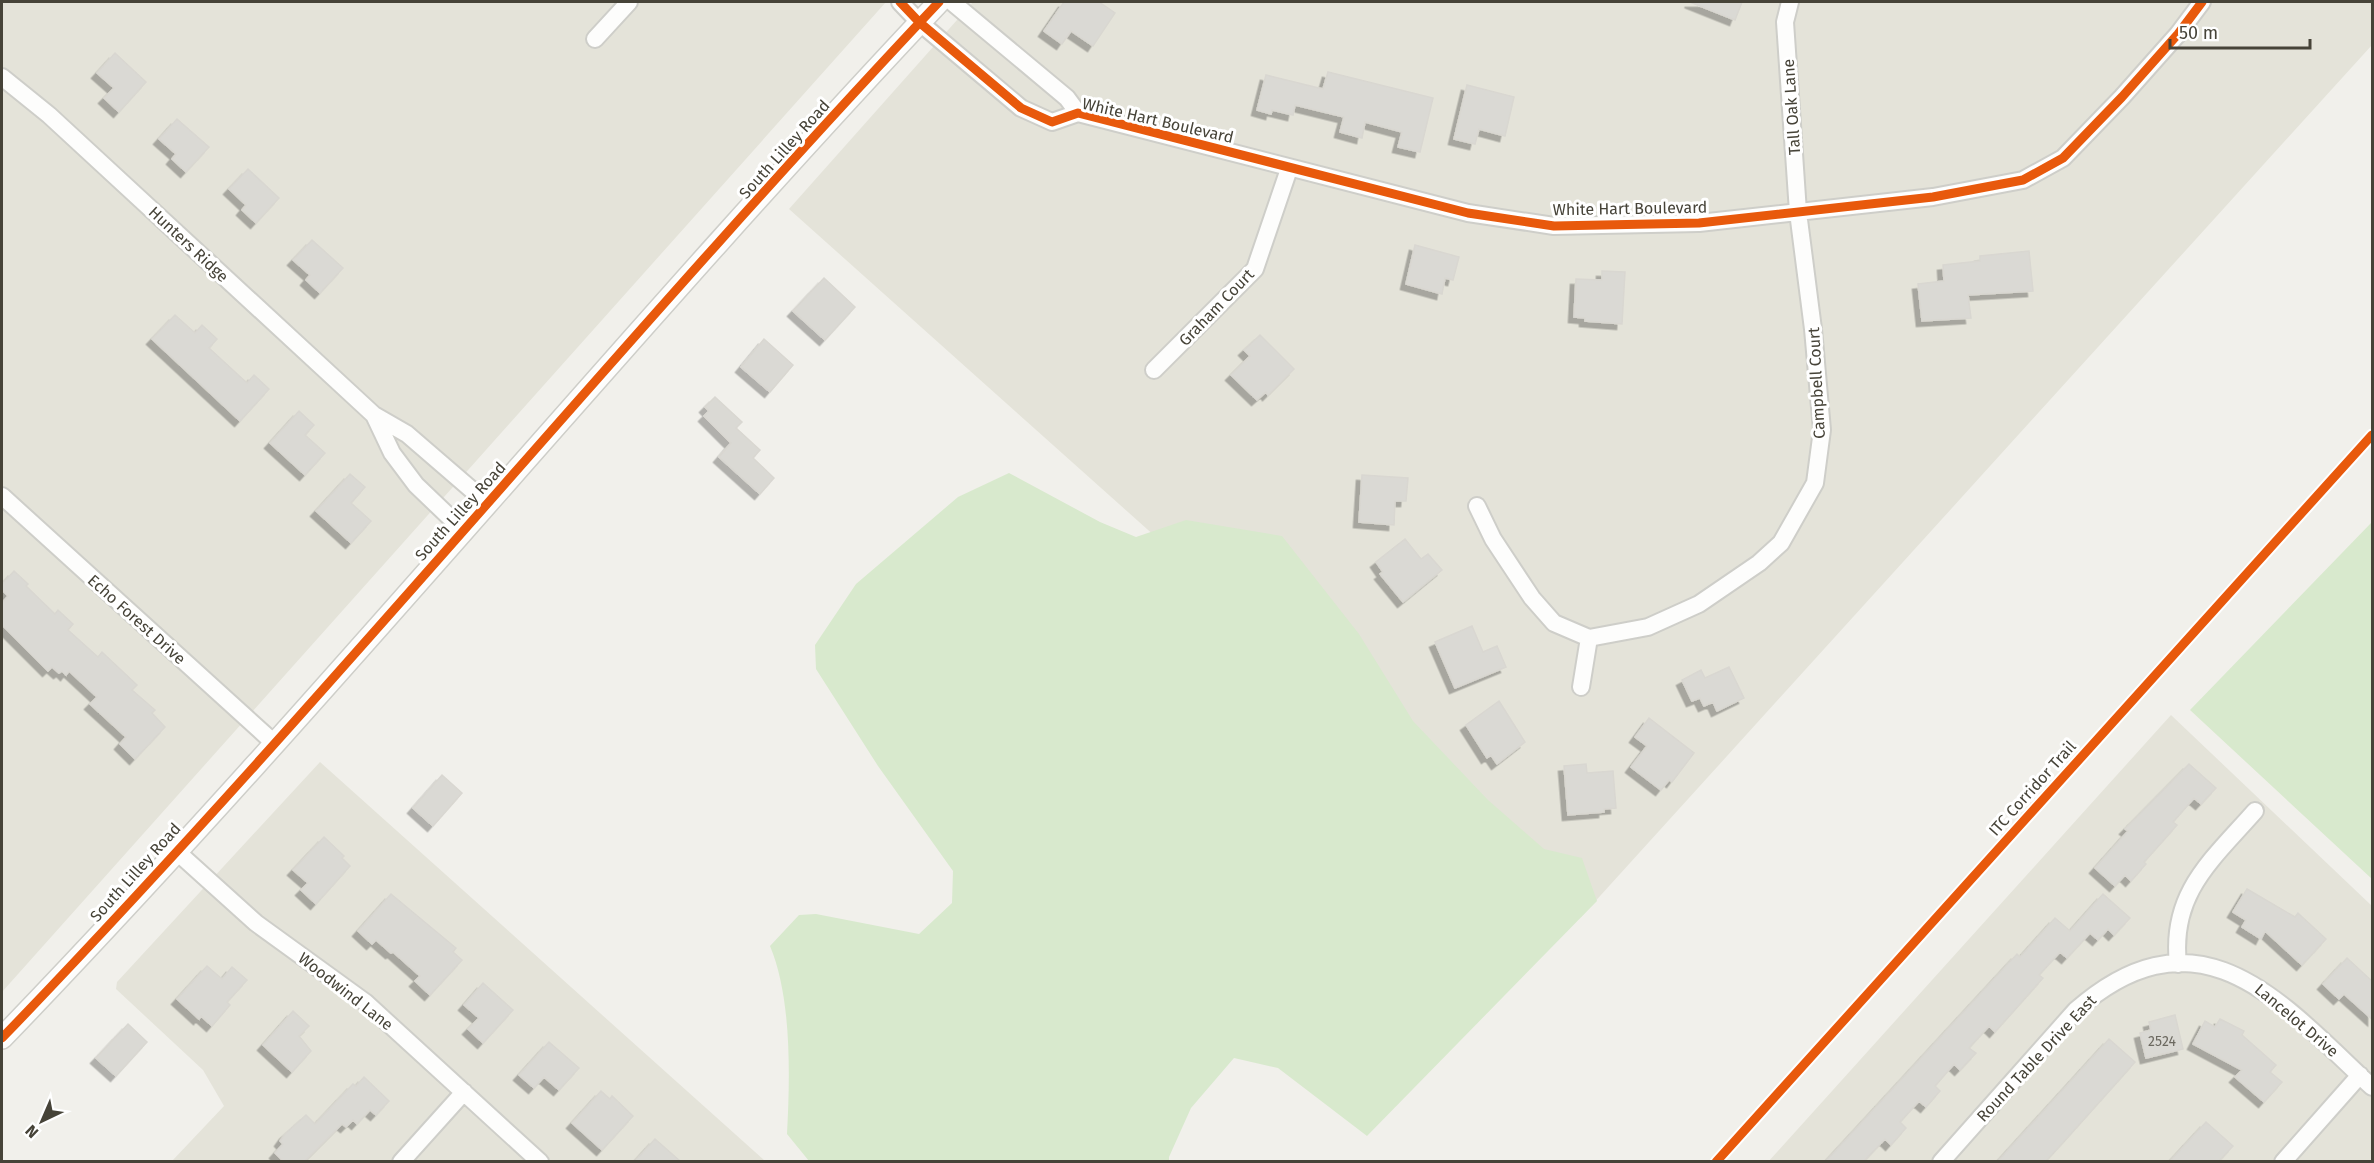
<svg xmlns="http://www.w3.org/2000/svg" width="2374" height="1163" font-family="'Fira Sans',sans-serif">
  <defs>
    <filter id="shadow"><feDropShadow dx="-5.5" dy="5.5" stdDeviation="0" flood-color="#0004"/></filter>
  </defs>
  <rect width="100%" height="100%" fill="#f1f0eb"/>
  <path fill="#e4e3d9" d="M2,2H886L2,992Z
    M973,2H2372V45L1581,917L789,209Z
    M2171,715L2372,906V1161L1768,1162Z
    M320,762L765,1161H172L224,1106L203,1070L116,989L117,982Z"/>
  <path fill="#d8e9cd" d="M1009,473L1100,522L1136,537L1186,520L1282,536L1359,634L1413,721L1488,800L1544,849L1582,858L1597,901L1367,1136L1278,1068L1234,1058L1191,1108L1169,1157V1161H809L787,1134C790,1078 792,998 770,946L799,915L816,914L919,934L952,903L953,871L878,766L816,669L815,645L856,584L958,497Z
    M2372,522V879L2190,710Z"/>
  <path fill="#dad9d4" stroke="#d9d7d1" stroke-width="1.5" filter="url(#shadow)" d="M1064,2H1099L1115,13L1093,46L1071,31L1062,44L1044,31Z
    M1690,2H1742L1735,20Z
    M115,53L146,82L119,112L104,98L114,88L97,73Z
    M1328,72L1433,98L1420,152L1398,147L1402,132L1365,122L1362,138L1340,132L1344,117L1295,105L1293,115L1272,110L1271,114L1257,110L1266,75L1323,89Z
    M1467,85L1514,97L1505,136L1479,129L1475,144L1454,139Z
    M177,119L209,147L186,172L172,159L176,154L159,139Z
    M248,169L279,198L256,223L242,210L246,205L229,189Z
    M312,240L343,268L320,293L306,280L310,275L293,260Z
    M1415,245L1459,257L1453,280L1445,278L1442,294L1406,284Z
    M2029,251L2033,291L1968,295L1971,318L1922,321L1918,284L1944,281L1943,265L1980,261V256Z
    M1602,271L1625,272L1622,324L1585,321V318L1574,317L1576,279L1602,280Z
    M824,278L855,307L825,340L793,311Z
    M175,315L195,333L202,325L217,339L209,348L247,383L254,375L269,389L240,421L152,339Z
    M1260,335L1294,369L1268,395L1266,392L1257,400L1231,375L1250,356L1244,350Z
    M764,339L793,365L770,392L741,367Z
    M715,397L742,422L736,428L760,450L753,458L774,478L760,494L719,457L731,443L704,416L709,411L705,407Z
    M299,411L314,425L305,435L325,453L305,475L270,443Z
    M350,474L365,487L351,503L371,521L351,543L316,511Z
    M1362,475L1408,478L1406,501H1395L1394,525L1359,522Z
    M1405,539L1421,559L1428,554L1442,570L1403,602L1380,574L1383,572L1376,562Z
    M14,571L28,584L26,586L55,614L58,610L73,624L68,630L98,657L102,652L137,685L132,690L155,710L152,713L165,727L135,759L120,744L126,737L90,704L97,697L69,671L66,675L62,671L59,673L52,667L48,671L2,625V603L8,596L2,590V584Z
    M1472,626L1483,652L1497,646L1506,667L1455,688L1435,642Z
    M1729,667L1744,698L1717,711L1713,702L1704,706L1700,698L1692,701L1682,680L1701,670L1705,678Z
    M1499,701L1525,742L1497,764L1491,755L1487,758L1466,725Z
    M1649,718L1694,753L1672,782L1669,780L1661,790L1631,767L1647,746L1635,737Z
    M1586,764L1587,773L1613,771L1616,808L1604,809V812L1568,815L1564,766Z
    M2189,764L2216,788L2201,804L2194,798L2173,822L2177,825L2144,862L2146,864L2131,881L2125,875L2115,886L2095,868L2128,831L2125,829Z
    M442,775L462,793L433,826L413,808Z
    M324,837L344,856L342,858L350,866L316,904L301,890L308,883L293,870Z
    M2247,889L2295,917L2298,913L2326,939L2302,965L2265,931L2261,939L2242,927L2246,920L2233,912Z
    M391,894L456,948L453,952L462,960L430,995L415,981L420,976L393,952L391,953L376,940L372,944L358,931Z
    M2103,894L2130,918L2114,935L2108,929L2098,940L2090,933L2067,958L2060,952L2039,975L2043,978L1995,1032L1989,1026L1969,1048L1976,1053L1960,1070L1954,1064L1935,1086L1940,1091L1926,1107L1919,1101L1900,1122L1906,1128L1891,1145L1885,1139L1864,1161H1826L2017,954L2020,957L2055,918L2070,931Z
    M2347,958L2373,982V1020L2344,994L2339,999L2323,984Z
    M207,966L222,979L232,967L247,980L227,1002L230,1005L212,1026L201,1016L199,1019L177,999Z
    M483,983L513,1010L483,1043L468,1029L479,1018L464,1005Z
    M293,1011L309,1026L299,1036L311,1051L292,1072L263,1045Z
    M2175,1015L2183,1049L2146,1058L2140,1033L2151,1030L2149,1022Z
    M2220,1019L2244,1031L2242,1035L2276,1065L2270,1072L2282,1082L2264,1102L2235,1077L2242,1070L2193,1044L2205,1021L2215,1027Z
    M128,1024L147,1042L116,1076L96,1058Z
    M2109,1039L2135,1062L2068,1137L2046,1161H1998Z
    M549,1042L579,1068L559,1090L544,1077L534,1088L519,1075Z
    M364,1077L389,1101L376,1115L370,1110L357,1124L353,1120L346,1127L342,1124L305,1161H283L275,1153L283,1144L280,1141L285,1134L306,1115L315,1124L353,1084L356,1086Z
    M601,1091L610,1099L612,1096L633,1116L602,1150L572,1123Z
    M2206,1122L2233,1146L2219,1161H2170Z
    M655,1139L680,1161H635Z"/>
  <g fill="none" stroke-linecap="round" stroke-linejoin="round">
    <defs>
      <path id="minor" d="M900,2L919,22L1021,108L1052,122L1078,113L1468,213L1554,226L1699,223L1933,197L2023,180L2063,158L2122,97L2178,34L2202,2
        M952,2L1067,98L1078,113
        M595,39L629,2
        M2,77L49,115L374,415L407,434L487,503
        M1154,370L1255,269L1289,169
        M374,415L392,453L416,485L463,530
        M2,496L273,742
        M1477,506L1493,539L1532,598L1554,623L1589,638L1648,627L1699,604L1759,563L1781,543L1815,483L1822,430L1813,329L1798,212L1785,22L1790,2
        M1581,687L1589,638
        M175,850L256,923L365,1002L540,1162
        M2178,964C2170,893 2212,860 2255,811
        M401,1162L464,1092
        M1941,1162L2076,1010C2200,902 2281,1002 2372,1087
        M2283,1162L2360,1075"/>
      <path id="tertiary" d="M2,1038C325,703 619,341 939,2"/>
    </defs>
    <use href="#minor" stroke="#cecec9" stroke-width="20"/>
    <use href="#tertiary" stroke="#cecec9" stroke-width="24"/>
    <use href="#minor" stroke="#fdfdfc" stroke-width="16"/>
    <use href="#tertiary" stroke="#fdfdfc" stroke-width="21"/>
    <defs>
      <path id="cycleway" d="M900,2L919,22L1021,108L1052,122L1078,113L1468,213L1554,226L1699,223L1933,197L2023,180L2063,158L2122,97L2178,34L2202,2
        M2,1038C325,703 619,341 939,2
        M1716,1162L2372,435"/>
    </defs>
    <use href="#cycleway" stroke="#fff" stroke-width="13"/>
    <use href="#cycleway" stroke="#e8590c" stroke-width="9"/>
  </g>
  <g text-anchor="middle" stroke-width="6" stroke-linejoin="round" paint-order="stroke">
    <g font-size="14" fill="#6c6960">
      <text x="2162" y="1046">2524</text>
    </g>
    <g font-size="16" fill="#464338" stroke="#fff">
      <text transform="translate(1791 107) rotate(-94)" y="6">Tall Oak Lane</text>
      <text transform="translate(1158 120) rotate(13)" y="6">White Hart Boulevard</text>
      <text transform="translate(784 149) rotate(-48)" y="6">South Lilley Road</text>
      <text transform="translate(1630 208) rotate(-1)" y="6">White Hart Boulevard</text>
      <text transform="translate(189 244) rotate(43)" y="6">Hunters Ridge</text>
      <text transform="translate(1216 307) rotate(-46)" y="6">Graham Court</text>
      <text transform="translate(1816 383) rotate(-93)" y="6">Campbell Court</text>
      <text transform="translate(460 511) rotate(-48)" y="6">South Lilley Road</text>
      <text transform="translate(137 619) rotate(42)" y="6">Echo Forest Drive</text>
      <text transform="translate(2032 788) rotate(-48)" y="6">ITC Corridor Trail</text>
      <text transform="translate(135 872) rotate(-48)" y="6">South Lilley Road</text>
      <text transform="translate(346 991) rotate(38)" y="6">Woodwind Lane</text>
      <text transform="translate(2297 1020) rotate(40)" y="6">Lancelot Drive</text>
      <text transform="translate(2036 1058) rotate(-47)" y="6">Round Table Drive East</text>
    </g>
  </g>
  <rect width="2374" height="1163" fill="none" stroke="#464338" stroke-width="6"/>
  <g transform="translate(42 1121) rotate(224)" stroke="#ffffff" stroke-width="4.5" paint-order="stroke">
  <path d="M0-4.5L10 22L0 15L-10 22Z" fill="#464338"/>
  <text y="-9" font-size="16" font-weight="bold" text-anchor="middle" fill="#464338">N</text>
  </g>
  <path d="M2170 39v9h140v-9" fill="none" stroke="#464338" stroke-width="3"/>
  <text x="2179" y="39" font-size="18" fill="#464338" stroke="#ffffff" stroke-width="4.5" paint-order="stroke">50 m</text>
</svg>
